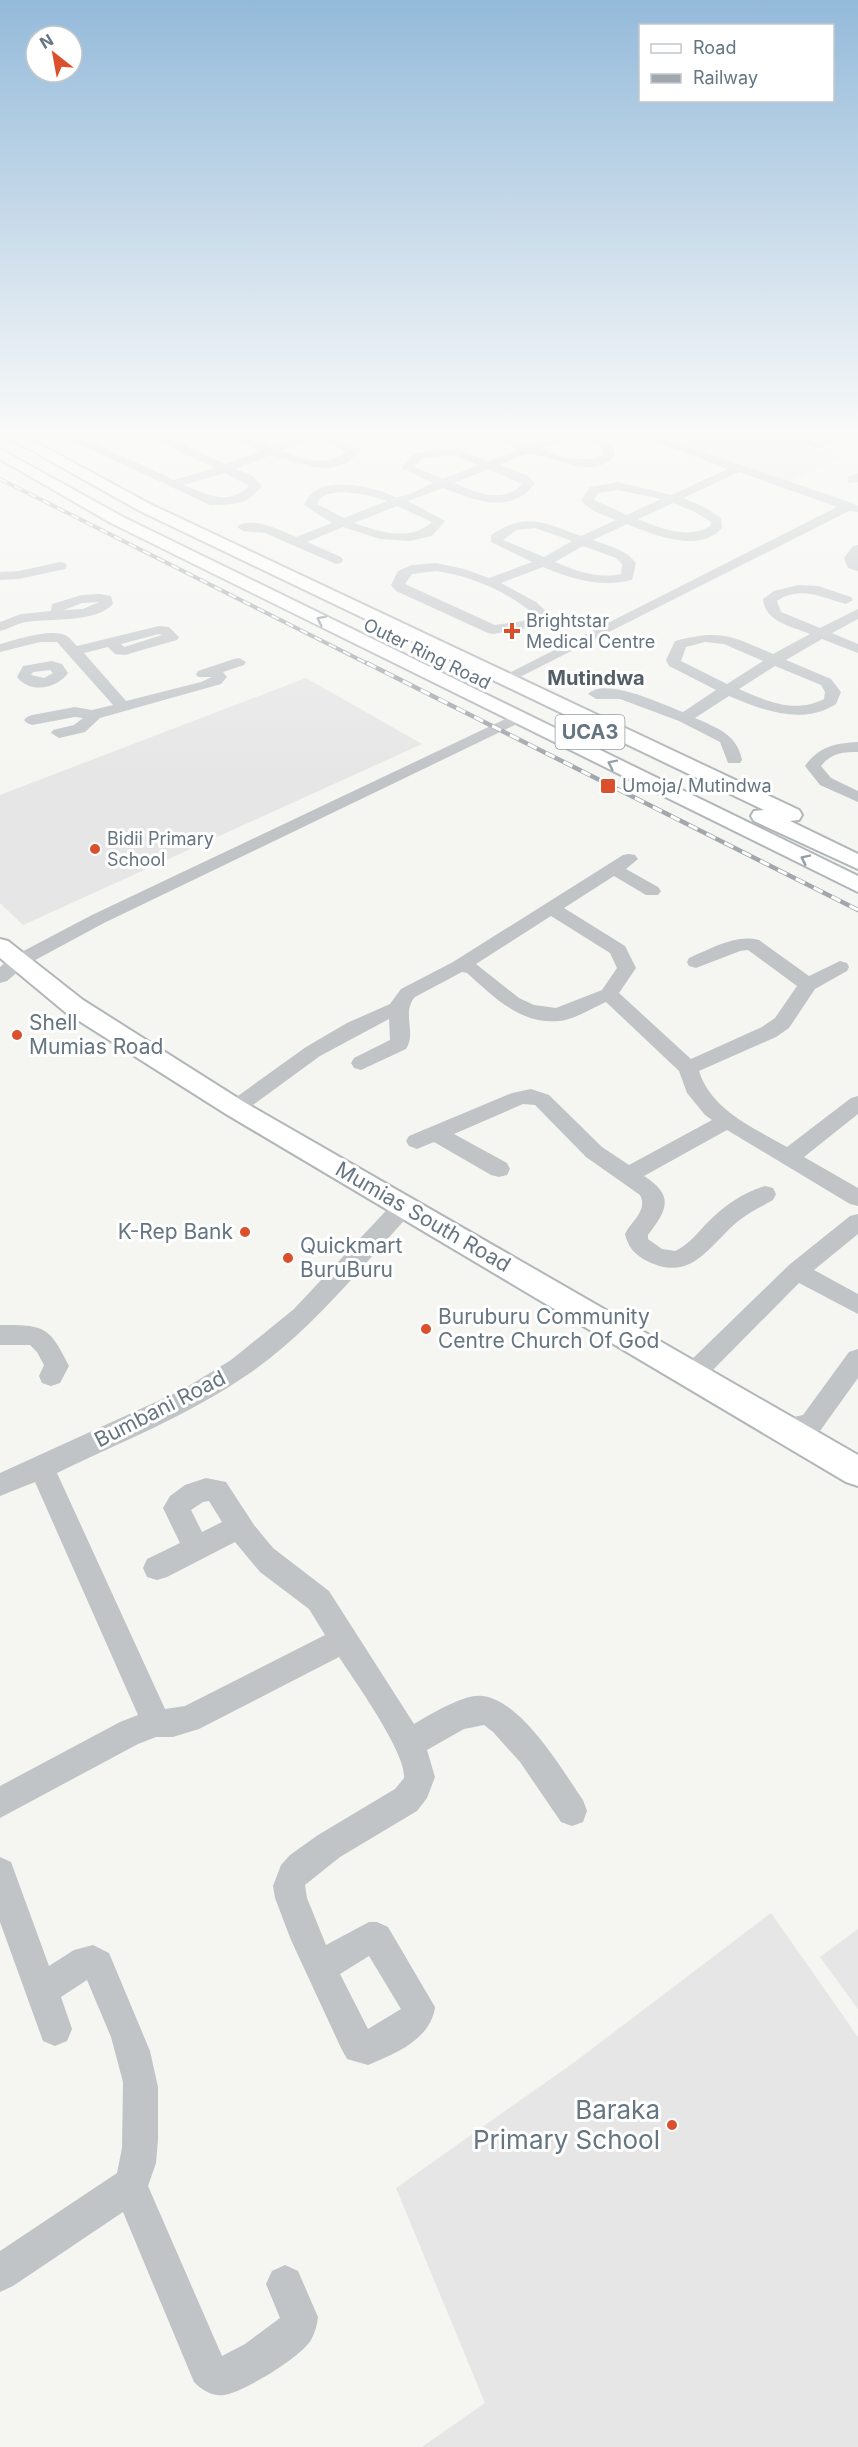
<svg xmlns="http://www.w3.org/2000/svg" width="858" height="2447" font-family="Inter,sans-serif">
  <rect width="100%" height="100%" fill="#f5f5f1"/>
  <path fill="#e5e6e5" d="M704,433H763L840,458L788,482L695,451L687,440Z
    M306,678L422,744L23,925L0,903V795Z
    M771,1913L858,2037V2447H422L485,2403L396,2188L576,2061Z
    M858,1929V2009L820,1957Z"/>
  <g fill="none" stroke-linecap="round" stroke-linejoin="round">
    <defs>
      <path id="major" d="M1,433H19L150,504L799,810L802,815L799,820L790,821L858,854V869L754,821L751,816L754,811L764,810L138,510Z
        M0,449L123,517L858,876V892L111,523L0,459Z
        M0,939L8,941L83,1000L244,1102L858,1455V1486L846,1482L226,1114L65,1012L0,958Z"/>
    </defs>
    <use href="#major" stroke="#b1b6b9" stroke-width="4"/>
    <path fill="#c0c4c7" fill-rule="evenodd" d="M56,433H72L174,480L215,468L141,433H157L226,464L260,451L224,433H240L271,447L306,433H325L361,450L347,463L329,468L312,467L271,455L236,469L253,476L262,486C246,506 234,504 210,505ZM316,438L347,451C327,468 303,459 281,451ZM225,473L249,486C229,506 207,495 184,485Z
      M486,433H501L529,446C565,432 576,427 612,444L615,456C591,481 556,456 530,454C522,453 508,462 500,465L527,475L535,483C512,516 473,500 443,488L408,501L445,521L432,536L410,541L380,539L343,527L307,542L341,557L343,560L341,563L336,564L265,533L243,531L237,527C249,515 282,531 296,537L332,523L304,505C314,476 357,484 380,491C385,492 392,497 397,497C407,497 423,487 433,483L403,469L402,467L414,453L457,449L489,461L518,450ZM575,435L602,448L603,455C582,465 560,456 540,449ZM446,456H455L479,465L443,479L414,467L422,458ZM489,469L522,484C504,505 475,492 454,483ZM344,492L367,495L387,501L344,518L317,504C321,493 333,493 344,492ZM397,506L432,522C410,542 380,532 354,523Z
      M631,433H648L852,503L858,506V512L849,511L506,684L499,680L501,677L837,507L739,472L683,498L704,507L721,518L722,528C700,554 654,535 627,524L593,540C609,546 625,549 636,563L632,580C600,588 572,579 543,567L501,583L536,602L546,611L533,627L528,628L493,634L488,633L396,591L391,585L398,571L412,565L436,563L464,569L489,578L532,562L491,542V535C527,511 544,523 581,536L616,520C604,515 589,511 581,500L590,487L618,482L671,495L728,469ZM618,490L661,499L627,515L594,500L598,493ZM673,503L695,512L711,522L710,526C689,540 659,528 638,519ZM535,528L572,541L544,557L503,540L516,530ZM583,546L616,558L622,564L621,574C598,579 576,571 555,562ZM436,571C468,575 506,591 531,612L523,621L495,625L405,584L412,574Z
      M769,433H788L818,442L836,433H851L819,449Z
      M858,473V482L848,483V477Z
      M858,545V571L848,568L844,558L853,546Z
      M60,562L65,563L67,566L65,569L19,579L0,580V572L19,571Z
      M798,585L818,586L851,597L853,600L846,604C822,598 801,585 777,601L781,612L820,628L858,609V619L832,633L858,644V653L822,639L786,660L831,679L841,692L836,704C802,726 762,710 729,696L695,718C717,728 737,734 742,760L740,763H728L720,742L679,721L620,699H596L588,694C605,676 664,705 683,712L716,690L669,666L666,660L675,641C722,629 731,636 773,654L810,634C791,626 765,622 763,599L774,591ZM705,642L724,644L763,661L727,684L681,661L686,647ZM775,666L821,685L825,692L824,699C795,714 766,701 739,689Z
      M100,594L111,596L113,604C96,623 51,618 27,622C17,623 9,629 0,631V622L21,614L51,611L52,604L82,595ZM99,602L83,609L64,610L82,603Z
      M159,626L169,627L179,637L177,640L125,655L115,654L108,647L84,653L126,701L201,682L212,677H198L196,674L198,671L234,659L239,658L246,662L244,665L223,672L227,677L221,684L100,718L85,732L59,738L51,733L53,730L74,725L83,718L75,717L32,725L27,723L24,720L27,717L32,715L75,707L92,710L113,705L57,642H40L0,652V644C15,640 53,627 67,636C70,638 74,643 77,646ZM159,634L162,635L124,647L121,644Z
      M52,661L62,664L68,673C57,689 30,694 17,677L23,666ZM50,670L53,673L44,678L31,675L33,672Z
      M518,713L526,718L523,721L104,923L26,965L7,981L0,983V967L12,957L92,915Z
      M858,742V752C843,752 831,753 821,766L831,778L858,791V802L820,785L805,766C818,747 835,743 858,742Z
      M629,854L635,855L638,859L626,869L658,887L661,891L658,895H646L614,876L564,908L625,946L636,968L619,993L691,1059L762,1027L775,1018L797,986L748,950L740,951L696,968L689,966L687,962L689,958C711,949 735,934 759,940L809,976L840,961L847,963L849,967L847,971L815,989L789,1028L776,1037L699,1071C711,1110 754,1128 787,1147L851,1098L858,1096V1114L804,1157L858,1188V1206L850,1204L727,1130L644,1176C675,1196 667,1210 648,1235V1239L662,1249L675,1251C689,1245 698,1232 708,1222C724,1206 744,1192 765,1186L773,1188L776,1194L773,1200C761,1207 748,1213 737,1222C708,1247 691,1283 647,1261C635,1255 628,1247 625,1234C632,1220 648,1211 640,1195L586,1157L535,1105L523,1104L454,1134L507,1163L510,1169L507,1175L499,1177L491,1175L434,1142L417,1149L409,1146L406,1141L409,1136L512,1093L531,1089L549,1095L602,1147L629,1165L712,1120L705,1115L687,1093L679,1071L606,1002C592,1008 574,1020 559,1021C520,1025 493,996 467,973L462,972L415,997C401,1013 417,1032 406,1049L361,1070L354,1068L351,1063L354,1058L390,1040L389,1019L320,1056L242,1113L235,1115L228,1113L225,1108L228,1103L306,1047L347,1023L390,1004L401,989L453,962L623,855ZM551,916L610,953L617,968L602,990L556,1008L534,1005L519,998L476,964Z
      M404,1198L412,1200L415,1206L412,1212C360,1268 311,1332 247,1375C189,1415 121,1442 57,1473L165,1709L185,1706L325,1635L309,1609L260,1572L235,1542L167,1577L157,1580L147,1577L143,1568L147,1559L180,1543L163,1508L170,1496L185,1485L206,1478L226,1482L254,1525L273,1548L329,1591L414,1724C430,1715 463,1694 482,1696C522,1700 562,1770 583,1800L587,1811L583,1822L572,1826L561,1822L520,1762L493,1732L484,1725L464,1729L427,1750L435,1777L427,1798L417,1811L340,1857L305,1885L307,1898L326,1945L369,1922H377L388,1927L435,2007C431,2039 395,2054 368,2065L347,2059L341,2048L291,1940L275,1898L273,1886L281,1865L290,1855L318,1835L395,1789L404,1778C407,1754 354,1680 339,1657L199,1729L173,1737H156L138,1744L0,1818V1786L120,1722L138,1715L35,1482L0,1496V1473L182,1390L231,1360L294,1309L396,1200ZM209,1501L222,1522L202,1532L191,1510L203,1502ZM369,1956L401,2009L368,2029L340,1974Z
      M858,1214V1234L814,1270L858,1294V1314L799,1283L702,1381L693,1384L684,1381L681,1374L684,1367L789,1265L850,1216Z
      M0,1325C45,1325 49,1326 69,1366L60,1383L51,1386L42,1383L39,1376L44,1365L37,1352L30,1345H0Z
      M858,1349V1378L820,1431L784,1440L775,1437L771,1429L775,1421L803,1415L849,1352Z
      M0,1857L11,1862L49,1966L74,1950L93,1945L109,1953L150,2051L158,2087V2140L156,2163L148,2186L222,2356L245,2344L280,2318L266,2284L272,2271L285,2265L298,2271L318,2317C317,2325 315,2333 311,2340C301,2357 244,2392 224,2395C214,2397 201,2390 194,2382L123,2212L13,2286L0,2292V2251L117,2173L122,2148L123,2082L111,2037L87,1980L61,1997L72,2029L67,2041L55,2046L43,2041L0,1922Z"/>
    <use href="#major" fill="#fff" fill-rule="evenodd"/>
    <defs>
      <path id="rail-far1" d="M0,479L370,665"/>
      <path id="rail" d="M367,663L858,910"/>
    </defs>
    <use href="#rail-far1" stroke="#a1a7ac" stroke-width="4"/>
    <use href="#rail" stroke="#a1a7ac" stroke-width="4.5"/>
    <use href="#rail-far1" stroke="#fff" stroke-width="2" stroke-dasharray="8" stroke-linecap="butt"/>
    <use href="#rail" stroke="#fff" stroke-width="3" stroke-dasharray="10" stroke-linecap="butt"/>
  </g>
  <defs><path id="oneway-chevron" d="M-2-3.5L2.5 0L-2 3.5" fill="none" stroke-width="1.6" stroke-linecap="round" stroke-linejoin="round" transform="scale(1.5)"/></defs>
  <g stroke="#939ea7">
    <use href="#oneway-chevron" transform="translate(321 620) rotate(-153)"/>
    <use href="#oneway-chevron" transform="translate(612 764) rotate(-154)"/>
    <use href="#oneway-chevron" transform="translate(805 859) rotate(-154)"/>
  </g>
  <linearGradient id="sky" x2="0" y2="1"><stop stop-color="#94bada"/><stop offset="0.56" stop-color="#fafaf9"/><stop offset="1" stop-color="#fafaf9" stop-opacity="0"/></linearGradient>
  <rect width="858" height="776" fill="url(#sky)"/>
  <g fill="#da502c" stroke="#fff" stroke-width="2">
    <path d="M509 622h6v6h6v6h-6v6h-6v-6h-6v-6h6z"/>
    <rect x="600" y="778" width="16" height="16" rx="3"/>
    <circle cx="95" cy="849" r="6"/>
    <circle cx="17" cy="1035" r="6"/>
    <circle cx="245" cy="1232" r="6"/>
    <circle cx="288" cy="1258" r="6"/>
    <circle cx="426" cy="1329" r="6"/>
    <circle cx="672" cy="2125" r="6"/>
  </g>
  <g text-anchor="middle" stroke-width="6" stroke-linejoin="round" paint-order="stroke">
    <g font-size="18" fill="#657581" stroke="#fff" text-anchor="start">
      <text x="526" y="627">Brightstar<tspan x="526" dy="21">Medical Centre</tspan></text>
      <text x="622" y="792">Umoja/ Mutindwa</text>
      <text x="107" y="845">Bidii Primary<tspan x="107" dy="21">School</tspan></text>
    </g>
    <g font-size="18" fill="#657581" stroke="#fff">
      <text transform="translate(427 654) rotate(26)" y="6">Outer Ring Road</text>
    </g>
    <g font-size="20" font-weight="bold" fill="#535e66" stroke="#fff">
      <text x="596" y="685">Mutindwa</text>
    </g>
    <rect fill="#fff" stroke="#939ea7" stroke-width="1.5" x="555.5" y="715" width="69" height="34" rx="4.5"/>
    <g font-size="20" font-weight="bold" fill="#657581">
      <text x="590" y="739">UCA3</text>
    </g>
    <g font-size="21" fill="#657581" stroke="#fff" text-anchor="start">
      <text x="29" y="1030">Shell<tspan x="29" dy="24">Mumias Road</tspan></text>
      <text x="233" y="1239" text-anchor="end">K-Rep Bank</text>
      <text x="300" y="1253">Quickmart<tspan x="300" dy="24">BuruBuru</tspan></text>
      <text x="438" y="1324">Buruburu Community<tspan x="438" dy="24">Centre Church Of God</tspan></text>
    </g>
    <g font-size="21" fill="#657581" stroke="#fff">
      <text transform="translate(423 1217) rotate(30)" y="7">Mumias South Road</text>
      <text transform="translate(160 1409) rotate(-27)" y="7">Bumbani Road</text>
    </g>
    <g font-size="26" fill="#657581" stroke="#fff" text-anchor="end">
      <text x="660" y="2119">Baraka<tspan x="660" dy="30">Primary School</tspan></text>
    </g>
  </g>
  <rect x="639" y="24" width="195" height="78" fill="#ffffff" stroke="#c1c8cd" stroke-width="1.5"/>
  <rect x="651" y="44" width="30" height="9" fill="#ffffff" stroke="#c1c8cd" stroke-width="1.5"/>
  <text x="693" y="54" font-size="18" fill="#657581">Road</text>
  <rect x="651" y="74" width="30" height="9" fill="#a1a7ac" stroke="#c1c8cd" stroke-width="1.5"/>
  <text x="693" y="84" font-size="18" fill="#657581">Railway</text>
  <g transform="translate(54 54) rotate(329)"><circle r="28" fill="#ffffff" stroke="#c1c8cd" stroke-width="1.5"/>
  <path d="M0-4.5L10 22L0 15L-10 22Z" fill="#da502c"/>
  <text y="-9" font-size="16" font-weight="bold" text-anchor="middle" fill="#657581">N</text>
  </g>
</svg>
